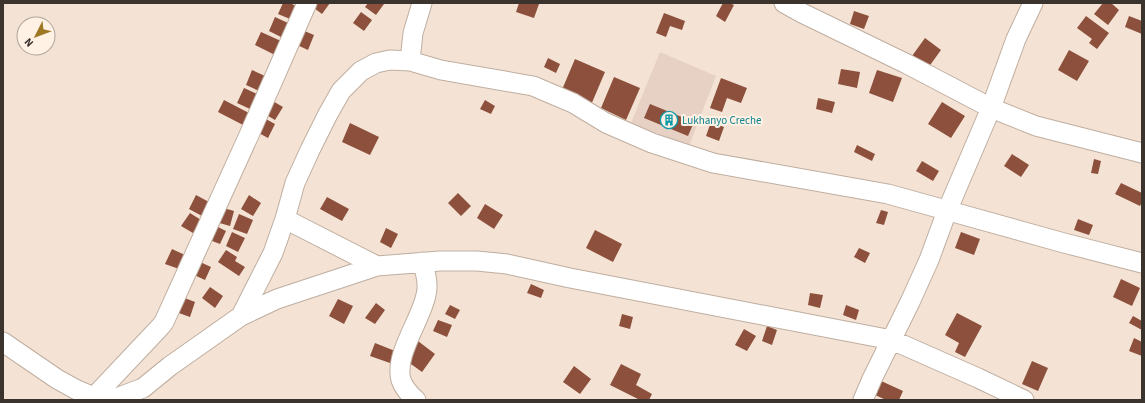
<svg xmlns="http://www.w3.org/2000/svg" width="1145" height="403" font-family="'Source Sans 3',sans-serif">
  <rect width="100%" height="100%" fill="#f4e3d4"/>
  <path fill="#e6d1c4" d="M660,52L716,76L689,146L631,123Z"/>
  <path fill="#8c503c" d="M283,3H290L296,6L290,19L278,14Z
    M312,3H330L322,14L310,5Z
    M368,3H383L384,4L376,15L365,7Z
    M519,3L539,4L534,18L516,12Z
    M723,3H729L734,5L725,22L716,16Z
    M1103,3H1111L1119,10L1108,25L1094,14Z
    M854,11L869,16L864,29L850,24Z
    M361,12L372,20L364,31L353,23Z
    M664,13L685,21L682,30L670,26L666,37L656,33Z
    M1086,16L1109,33L1097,49L1089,43L1092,39L1077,28Z
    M1129,16L1142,21V34L1125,27Z
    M275,17L288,23L281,37L269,31Z
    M302,30L314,35L308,50L295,44Z
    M261,32L281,41L275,55L255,45Z
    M925,38L941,50L928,68L912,56Z
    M1069,50L1089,61L1077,81L1058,70Z
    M548,58L560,64L556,73L544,67Z
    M575,59L605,72L591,105L561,92Z
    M841,69L860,72L857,88L838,84Z
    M252,70L265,76L259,91L246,85Z
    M877,70L902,78L893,102L869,93Z
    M614,77L640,88L626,120L601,108Z
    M721,78L747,88L741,103L727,98L722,112L710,108Z
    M244,88L257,94L250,109L237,103Z
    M818,98L835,102L832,113L816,109Z
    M224,100L249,113L243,125L218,112Z
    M271,100L283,107L275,120L263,113Z
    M485,100L495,106L491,114L480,109Z
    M942,102L965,116L951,138L928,124Z
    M650,104L694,122L688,136L644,118Z
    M264,118L275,124L268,138L257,132Z
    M711,122L724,127L719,141L706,136Z
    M350,123L379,137L370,155L342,142Z
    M857,145L875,154L872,161L854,152Z
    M1012,154L1029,165L1021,177L1004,166Z
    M1094,159L1101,161L1098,174L1091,173Z
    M922,161L939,171L933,181L916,171Z
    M1121,183L1142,193V202L1140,206L1115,194Z
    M458,193L471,206L461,216L448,203Z
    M196,195L209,202L202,216L189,209Z
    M249,195L261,203L253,216L241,209Z
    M327,197L349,209L342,221L320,209Z
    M485,204L503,215L494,229L477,218Z
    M220,207L234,211L230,226L216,222Z
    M881,210L888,212L884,225L876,223Z
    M190,213L201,220L193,233L181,226Z
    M239,214L253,220L247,234L233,229Z
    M1078,219L1093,225L1089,235L1074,230Z
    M214,225L226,231L220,244L207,239Z
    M386,228L398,234L391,248L380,242Z
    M595,230L622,244L613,262L586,248Z
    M232,232L245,238L238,252L226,246Z
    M961,232L980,239L974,255L955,248Z
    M859,248L870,253L865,263L854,257Z
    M172,249L185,255L179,269L165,264Z
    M226,250L237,257L235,261L245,267L239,276L218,262Z
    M198,261L211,267L205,280L192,274Z
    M1121,279L1140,288L1132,306L1113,297Z
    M531,284L544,290L541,298L527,293Z
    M210,287L223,296L215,308L202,298Z
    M810,293L823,295L820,308L808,305Z
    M182,297L195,302L190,317L176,312Z
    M338,299L353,306L344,324L329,316Z
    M376,303L385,310L375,324L365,318Z
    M450,305L460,310L455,319L445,314Z
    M846,305L859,310L856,320L843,315Z
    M957,313L982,326L965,357L955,352L959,343L945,335Z
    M622,314L633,317L630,329L619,326Z
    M1133,316L1142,321V330L1129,323Z
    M438,320L452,325L447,337L433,331Z
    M767,326L777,330L772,345L762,341Z
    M744,329L756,336L747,351L735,345Z
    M1134,338L1142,342V356L1129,351Z
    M418,341L435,354L422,372L404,359Z
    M375,343L395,351L390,363L370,356Z
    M1032,361L1048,368L1038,391L1022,384Z
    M621,364L641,374L636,385L652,394L649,400H640L610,385Z
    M574,366L591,379L580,394L563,382Z
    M879,380L903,391L899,400H886L873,394Z"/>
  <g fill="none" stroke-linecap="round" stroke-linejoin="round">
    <defs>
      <path id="minor" d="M784,3L802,13L907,64L991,108L1036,126L1142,153
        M410,61L413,33L422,3
        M285,219L377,266
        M241,316L273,253L285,219L295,183L310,150L328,114L341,91L361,71L376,63L390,60L410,61L441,70L533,86L573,103L606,123L652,143L713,163L888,194L1064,243L1142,263
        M3,342L57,379L77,390L94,397L114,399L143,388L170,366L241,316L277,299L377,266L440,261H477L507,264L570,278L892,340L978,378L1024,400
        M94,397L161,326L164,322L249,135L307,3
        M416,400C410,395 404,388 401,380C394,355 421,320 426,295C429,284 426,273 422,262
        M863,400L872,379L910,302L929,260L947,211L991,108L1016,39L1033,3"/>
    </defs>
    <use href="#minor" stroke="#bfaea0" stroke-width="21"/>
    <use href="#minor" stroke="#fff" stroke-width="19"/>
  </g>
  <defs>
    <symbol id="building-ring" viewBox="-11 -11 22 22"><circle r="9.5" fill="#fff1e4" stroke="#0f9aa8" stroke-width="1.5"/><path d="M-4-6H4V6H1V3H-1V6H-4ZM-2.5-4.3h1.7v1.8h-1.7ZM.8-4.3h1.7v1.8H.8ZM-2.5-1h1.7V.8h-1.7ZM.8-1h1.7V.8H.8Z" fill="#0f9aa8"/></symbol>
  </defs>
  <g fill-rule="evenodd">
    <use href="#building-ring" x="659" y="110" width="20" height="20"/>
  </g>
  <g text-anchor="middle" stroke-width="4" stroke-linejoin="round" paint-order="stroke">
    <g font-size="11" fill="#0d838f" stroke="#fff1e4" text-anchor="start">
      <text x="682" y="124">Lukhanyo Creche</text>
    </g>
  </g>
  <rect width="1145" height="403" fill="none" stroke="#3a332e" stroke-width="8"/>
  <g transform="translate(36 36) rotate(228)"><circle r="19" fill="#fff1e4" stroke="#b0a59b"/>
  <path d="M0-3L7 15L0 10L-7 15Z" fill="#9d7723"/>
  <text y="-6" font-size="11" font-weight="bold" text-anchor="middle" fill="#3a332e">N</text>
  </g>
</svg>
